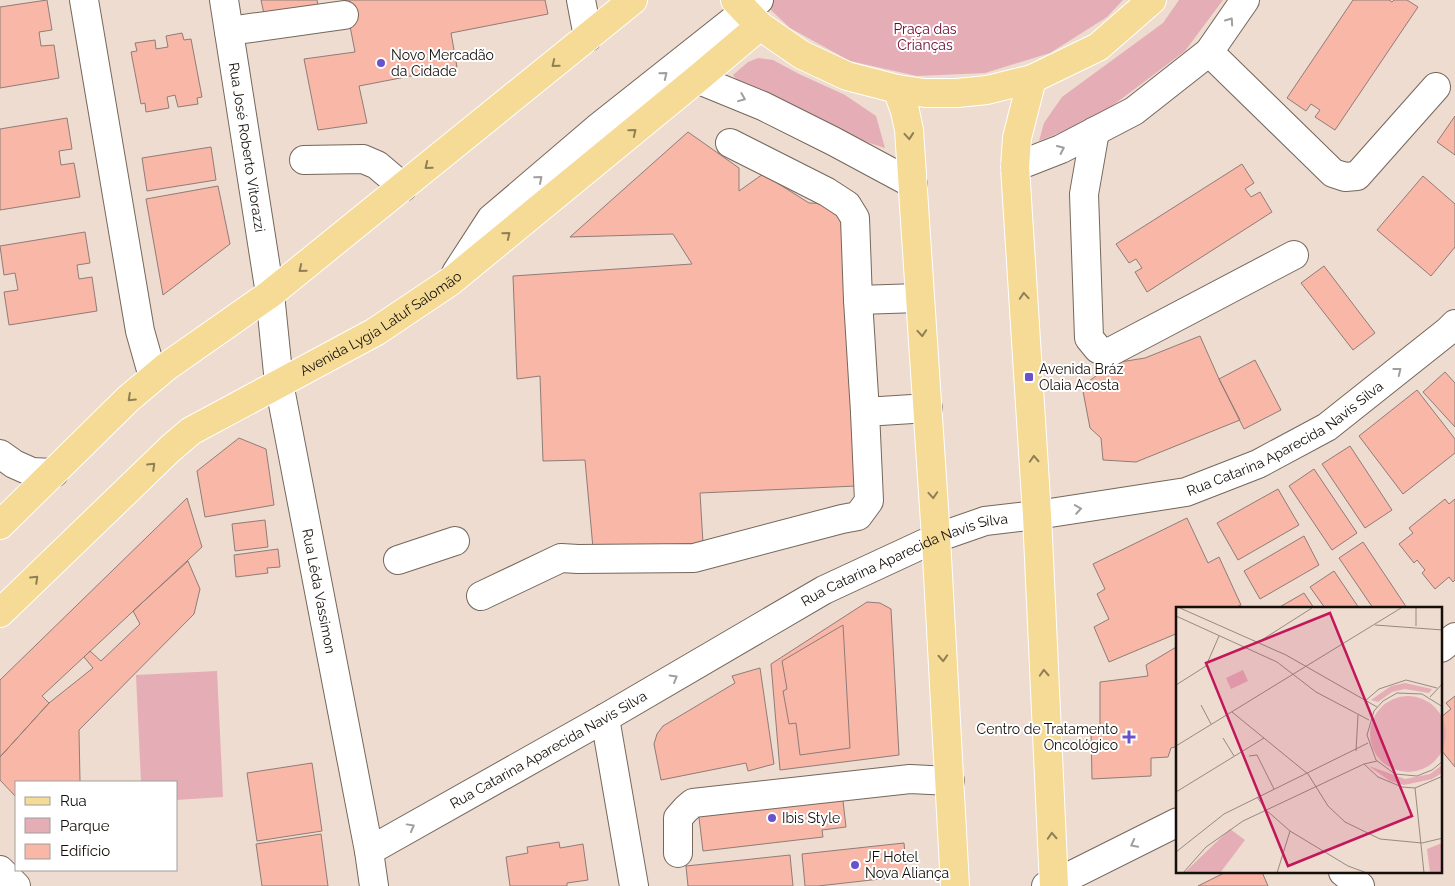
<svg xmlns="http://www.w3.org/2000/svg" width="1455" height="886" font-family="Raleway,sans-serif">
  <rect width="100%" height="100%" fill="#eddccf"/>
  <path fill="#e5adb6" d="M760,0H1123L1107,17L1050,53L985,73L917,76L850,61L790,28Z
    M1179,0H1223L1185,51L1112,106L1069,129L1039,141L1044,123L1062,97L1163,23Z
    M758,58L773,60L799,74L845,95L876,116L885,148L829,130L745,91L733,75L748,62Z
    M217,671L223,797L176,800V782H141L136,675Z"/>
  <path fill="#f9b7a7" stroke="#907c77" d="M47,0L52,30L39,32L41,46L54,45L59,78L0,88V7Z
    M261,0H317L318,5L264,14Z
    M345,0H545L548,14L451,33L457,67L359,86L367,123L318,130L304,59L355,52Z
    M1353,0H1389L1392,2L1394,0H1407L1418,7L1335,130L1315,117L1320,110L1311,104L1306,111L1287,98Z
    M182,33L184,40L191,39L202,97L197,98L198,104L178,107L175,95L167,97L169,108L146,112L145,103L141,104L131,52L137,51L135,43L155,40L156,49L168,47L166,36Z
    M1455,116V155L1437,142Z
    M67,118L72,149L59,151L61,165L74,163L80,197L0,210V129Z
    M688,132L739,168V191L763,174L809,203L840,204L856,486L700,493L703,543L593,548L585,460L543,461L540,376L517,379L513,276L692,264L673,234L570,237Z
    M211,147L216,180L147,191L142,158Z
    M1242,164L1254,183L1245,189L1251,197L1260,192L1272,212L1147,292L1135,272L1142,268L1136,259L1129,263L1116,244Z
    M1423,176L1455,204V247L1431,276L1377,230Z
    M218,186L230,244L163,295L146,199Z
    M85,232L90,263L77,265L79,279L92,277L97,311L9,325L4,292L18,290L15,273L4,275L0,246Z
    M1324,266L1375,333L1353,350L1301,283Z
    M1200,336L1219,379L1240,420L1136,462L1103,460L1101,438L1090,428L1082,386L1114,363L1145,358Z
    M1255,360L1281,410L1244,429L1219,379Z
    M1445,372L1455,383V427L1423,392Z
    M1417,390L1455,439V453L1403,494L1359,436Z
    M239,438L266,449L274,505L205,517L197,471Z
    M1350,446L1392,510L1365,528L1322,464Z
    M1314,469L1357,533L1332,550L1289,486Z
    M1278,489L1299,525L1238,560L1217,523Z
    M187,498L202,547L42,696L49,703L0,757V680Z
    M1445,499L1449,504L1455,499V580L1453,582L1449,577L1435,589L1422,573L1425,570L1417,560L1414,563L1399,544L1413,533L1409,528Z
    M1187,518L1208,563L1219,557L1241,605L1234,608H1178V633L1109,662L1094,627L1109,619L1097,594L1105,589L1093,564Z
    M265,520L268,547L235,551L232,524Z
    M1304,536L1319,565L1260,599L1244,571Z
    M1363,542L1407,608H1373L1339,558Z
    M278,549L280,567L267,568L268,573L236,577L234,555Z
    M188,561L200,589L194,614L79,730L80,782H16V797L0,780V757L49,703L93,668L84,657L90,651L101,661L140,624L133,611Z
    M1334,571L1359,608H1325L1310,587Z
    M1304,593L1314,608H1278Z
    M867,602L880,603L891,609L899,755L780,770L771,664Z
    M843,625L850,748L800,755L796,723L789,724L783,691L787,689L782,661Z
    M1178,646V746L1171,748L1168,757L1151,758V776L1092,779L1091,728L1100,729V682L1148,676L1146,665Z
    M760,668L774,764L748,771L746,763L661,780L654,744L657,734L663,726L735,683L732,676Z
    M1455,696V767L1441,750V717L1451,709L1446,703Z
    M312,763L322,831L257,841L247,773Z
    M842,792L846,827L822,830L823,837L703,851L698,809Z
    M321,834L328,886H262L256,844Z
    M559,842L560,848L583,844L588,880L567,883V886H510L506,857L528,853L527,847Z
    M904,843L907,876L818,886H805L802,854Z
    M790,855L793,886H688L686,866Z
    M1226,872H1262L1268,886H1198Z"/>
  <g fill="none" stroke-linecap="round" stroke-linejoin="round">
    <defs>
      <g id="minor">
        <path d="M84,0L140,331L153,377"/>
        <path id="s1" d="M224,0L270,294L279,383L369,851L374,886"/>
        <path d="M581,0L588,37"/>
        <path d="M229,31L344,15"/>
        <path d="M1209,52L1333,173L1345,177L1357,176L1436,87"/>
        <path d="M697,79L763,106L833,141L913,184"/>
        <path d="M1095,131L1084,194L1089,338L1098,349L1108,353L1294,255"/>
        <path d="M730,143L827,192L847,205L855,218L858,300L865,412"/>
        <path d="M304,160L363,159L377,165L403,187"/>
        <path d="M1015,167L1061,149L1134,111L1209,52L1245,0"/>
        <path d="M456,273L491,219L600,126L759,0"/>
        <path d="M858,300L919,298"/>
        <path d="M0,454L14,464L32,472L54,473"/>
        <path d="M398,560L455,541"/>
        <path d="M481,596L561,558L578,559L694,558L842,519L858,516L869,501L865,412L928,408"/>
        <path d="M1441,648L1455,637"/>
        <path d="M605,718L634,886"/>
        <path id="s2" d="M369,851L605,718L824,590L936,538L985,521L1037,515L1186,492L1258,464L1327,427L1448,331L1455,324"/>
        <path d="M678,853V818L686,809L693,803L910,779L950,781"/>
        <path d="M0,870L16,886"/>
        <path d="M1343,872L1360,886"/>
        <path d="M1046,886L1054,884L1178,822"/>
      </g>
      <g id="major">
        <path d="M735,0L760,26L802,55L847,76L897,89L925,93H957L987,90L1032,79L1098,47L1152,0"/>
        <path d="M1032,79L1017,138L1015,167L1037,515L1054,886"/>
        <path d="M897,89L905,111L909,130L936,538L955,886"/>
        <path d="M0,525L128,399L166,367L270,294L633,0"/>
        <path id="s3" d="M0,613L171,448L191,431L375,332L451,281L697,79L760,26"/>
      </g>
    </defs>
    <use href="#minor" stroke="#75675b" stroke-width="30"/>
    <use href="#major" stroke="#fff" stroke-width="30"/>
    <use href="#minor" stroke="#fff" stroke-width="28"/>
    <use href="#major" stroke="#f5db95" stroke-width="28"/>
  </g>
  <defs><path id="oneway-chevron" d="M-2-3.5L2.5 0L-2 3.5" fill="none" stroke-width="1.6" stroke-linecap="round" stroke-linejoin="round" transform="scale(1.25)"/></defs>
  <g stroke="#a19f9d">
    <use href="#oneway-chevron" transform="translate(1230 21) rotate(-55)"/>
    <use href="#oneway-chevron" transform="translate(664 75) rotate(-39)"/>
    <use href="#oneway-chevron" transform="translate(742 98) rotate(22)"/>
    <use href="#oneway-chevron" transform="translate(1061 149) rotate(-25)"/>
    <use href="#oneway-chevron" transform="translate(539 179) rotate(-41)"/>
    <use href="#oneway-chevron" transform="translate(1398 371) rotate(-38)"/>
    <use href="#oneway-chevron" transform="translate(1078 509) rotate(-9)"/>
    <use href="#oneway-chevron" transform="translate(674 678) rotate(-30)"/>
    <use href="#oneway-chevron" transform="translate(411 827) rotate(-29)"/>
    <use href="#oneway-chevron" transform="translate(1134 844) rotate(153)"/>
  </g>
  <g stroke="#907f56">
    <use href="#oneway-chevron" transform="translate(555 64) rotate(141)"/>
    <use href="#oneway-chevron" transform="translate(633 132) rotate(-39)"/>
    <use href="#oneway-chevron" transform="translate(909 136) rotate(85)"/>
    <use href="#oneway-chevron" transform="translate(428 166) rotate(141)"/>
    <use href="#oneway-chevron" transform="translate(507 235) rotate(-39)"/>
    <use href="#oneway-chevron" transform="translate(302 269) rotate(141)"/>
    <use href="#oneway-chevron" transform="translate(1024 296) rotate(-94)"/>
    <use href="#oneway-chevron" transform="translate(922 333) rotate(86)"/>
    <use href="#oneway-chevron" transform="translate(131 398) rotate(137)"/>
    <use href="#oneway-chevron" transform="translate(1034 459) rotate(-93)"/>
    <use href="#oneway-chevron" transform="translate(152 466) rotate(-44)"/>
    <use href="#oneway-chevron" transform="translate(933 495) rotate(86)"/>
    <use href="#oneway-chevron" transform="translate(35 579) rotate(-44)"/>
    <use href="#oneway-chevron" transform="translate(943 658) rotate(87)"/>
    <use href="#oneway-chevron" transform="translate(1044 673) rotate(-93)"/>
    <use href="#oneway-chevron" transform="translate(1052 836) rotate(-93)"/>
  </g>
  <g fill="#6a52cc" stroke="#fff" stroke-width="2">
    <circle cx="381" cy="63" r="5"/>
    <rect x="1024" y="372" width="10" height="10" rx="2.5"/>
    <path d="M1126.5 729.5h5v5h5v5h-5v5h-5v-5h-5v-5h5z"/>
    <circle cx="772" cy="818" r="5"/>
    <circle cx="855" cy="865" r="5"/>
  </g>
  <g text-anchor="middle" stroke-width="4" stroke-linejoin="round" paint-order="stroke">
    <g font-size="14" fill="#6c072c" stroke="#fff">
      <text x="925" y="34">Praça das<tspan x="925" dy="16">Crianças</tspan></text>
    </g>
    <g font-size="14" fill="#140f0a" stroke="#fff" text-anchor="start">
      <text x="391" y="60">Novo Mercadão<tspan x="391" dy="16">da Cidade</tspan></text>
      <text x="1039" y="374">Avenida Bráz<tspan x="1039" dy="16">Olaia Acosta</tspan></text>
      <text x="1118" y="734" text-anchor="end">Centro de Tratamento<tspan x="1118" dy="16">Oncológico</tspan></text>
      <text x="782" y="823">Ibis Style</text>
      <text x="865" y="862">JF Hotel<tspan x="865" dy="16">Nova Aliança</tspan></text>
    </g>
    <g font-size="14" fill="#140f0a" stroke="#fff">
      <text dy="5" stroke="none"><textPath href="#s1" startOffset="149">Rua José Roberto Vitorazzi</textPath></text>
      <text dy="5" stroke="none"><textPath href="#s3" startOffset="482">Avenida Lygia Latuf Salomão</textPath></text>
      <text dy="5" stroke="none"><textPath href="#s2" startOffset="1016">Rua Catarina Aparecida Navis Silva</textPath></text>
      <text dy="5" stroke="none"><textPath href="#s2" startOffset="611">Rua Catarina Aparecida Navis Silva</textPath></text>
      <text dy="5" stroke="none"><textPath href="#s1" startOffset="599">Rua Lêda Vassimon</textPath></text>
      <text dy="5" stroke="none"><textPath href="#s2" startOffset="206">Rua Catarina Aparecida Navis Silva</textPath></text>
    </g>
  </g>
  <g transform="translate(1176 607)">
    <rect width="266" height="266" fill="#eddccf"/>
    <path d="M67,63L72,74L55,82L50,71ZM229,76L256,82L253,86L229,82L216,85L202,95L195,93L215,79ZM194 127a38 38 0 1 1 76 0a38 38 0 1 1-76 0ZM266,158V166L256,172L228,178L214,174L193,159L229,172L254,167ZM54,222L69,233L44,266H8ZM266,236V266H254L251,242Z" fill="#e5adb6"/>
    <path fill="none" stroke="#968a80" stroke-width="1" d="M4,1L110,48L201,100M0,9L101,55L140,85L193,113M199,18L267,23M240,19V1M81,36L136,1M0,78L30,59L43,29M254,90L267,76M189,94L203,82L230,73L261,81M25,98L35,117M267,100L246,87L221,86L207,94L198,104L191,128L200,153L219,167L241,169L256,163L267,154M56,105L132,167L152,199L169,215L204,232L246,236L267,231M47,131L58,149M0,139L225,1M180,144L182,108M73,149L81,148L98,182M188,157L202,170L226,180L239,181L267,169M239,181L248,266M0,185L88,131M81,190L90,203L114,224L172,259L191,266M0,245L48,207L192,136M7,266L30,240L67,214L188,157L201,154M101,266L114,224"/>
    <path fill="#c2185b" fill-opacity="0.15" stroke="#c2185b" stroke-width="2.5" d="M154,6L236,209L112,259L30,56Z"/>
    <rect width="266" height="266" fill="none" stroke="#140f0a" stroke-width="2.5"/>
  </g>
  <rect x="15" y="781" width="162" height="90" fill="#ffffff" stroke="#a19f9d"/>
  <rect x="25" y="797" width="25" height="8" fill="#f5db95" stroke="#a19f9d"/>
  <text x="60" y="806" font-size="15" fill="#140f0a">Rua</text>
  <rect x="25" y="818" width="25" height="15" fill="#e5adb6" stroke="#a19f9d"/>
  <text x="60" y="831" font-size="15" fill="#140f0a">Parque</text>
  <rect x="25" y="844" width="25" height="15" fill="#f9b7a7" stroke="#a19f9d"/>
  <text x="60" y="856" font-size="15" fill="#140f0a">Edifício</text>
</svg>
